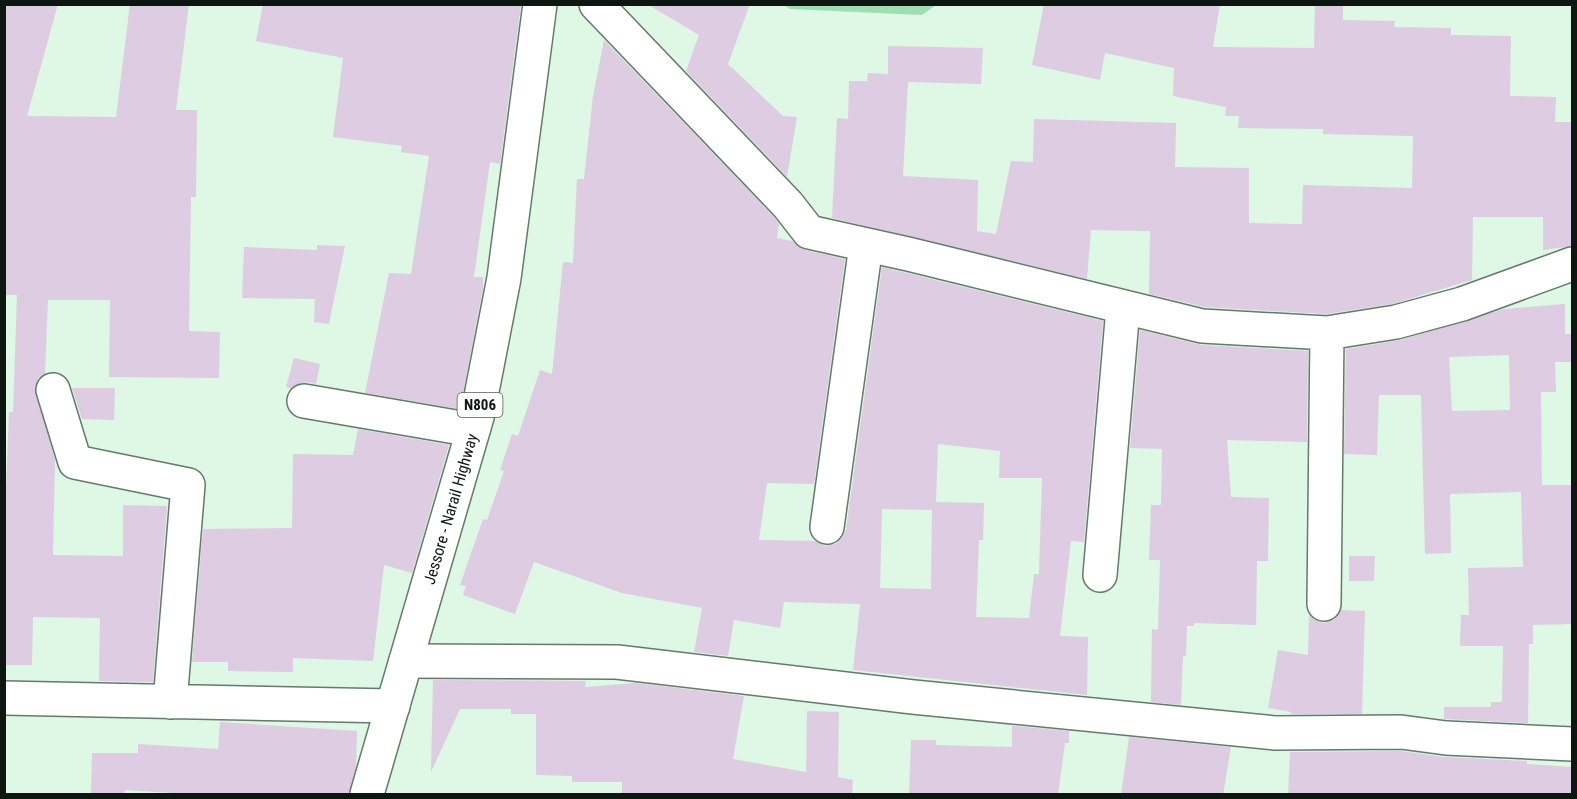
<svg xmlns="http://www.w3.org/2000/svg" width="1577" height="799" font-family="'Roboto Condensed',sans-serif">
  <rect width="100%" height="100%" fill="#dff7e5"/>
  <path fill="#9edeb1" d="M784,5H936L922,15L790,9Z"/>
  <path fill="#ddcce2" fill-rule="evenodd" d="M4,4H58L27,116L116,117L130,4H189L176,110H197L196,197H191L189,331L220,332L219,378L109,377L110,300H48L45,374L39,378L35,386L55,460L53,555L123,556V505L167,506L153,682L99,681L100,618L33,617L32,665H4L6,491L9,412H13L17,295H6Z
    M263,4H521L500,164L490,162L474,277H483V288L460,409L365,393L389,273L411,274L429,156L401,152L402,146L333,137L343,58L256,41Z
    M647,4H750L728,64L783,116L797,117L787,177L686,71L699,35Z
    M1044,4H1220L1213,47L1314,48L1315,4H1343V20L1395,21L1394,27L1451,28V35L1511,36L1510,96L1556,97L1555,122H1572V246L1543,250V217H1473L1472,280L1392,304L1326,314L1205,307L1149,294L1150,231L1091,230L1087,279L832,218L837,118L848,119L849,81H867L868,73L888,74V46L983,48L981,84L908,82L903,176L978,180L977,231L996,234L1011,161L1033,162L1034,119L1176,123L1175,167L1249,168V223L1302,224L1303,185L1412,188L1413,136L1323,134V129L1238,128L1239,116H1225L1226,107L1173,96L1174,68L1105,53L1100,80L1032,65Z
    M604,40L774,217L779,224L777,238L792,241L805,250L845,259L814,484L767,483L759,540L815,541L825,546L835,544L842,538L846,530L882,267L1103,321L1084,542L1071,541L1060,636L1088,637L1087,695L853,670L860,604L784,602L780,628L734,620L728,656L694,652L702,608L622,593L534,562L515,614L463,595L466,586L460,585L483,519L487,520L504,471L500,470L512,434L518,436L540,370L552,374L563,262L573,263L577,179H584L593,96ZM938,444L1000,451L999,478H1042L1039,574H1034L1029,618L976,617L979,540H983L984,503L936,502ZM882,509L932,510L931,589L880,588Z
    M317,245L345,246L329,324L314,322L315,299L242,298L244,247L317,250Z
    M1565,304V334H1572V362H1555L1556,392H1541L1542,485H1572V624L1533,625V644H1529L1528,723L1444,719V707H1491V702H1502L1503,646H1460L1461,615H1469L1468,568L1523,567L1521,492L1450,494L1451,553L1425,554L1421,395H1379L1377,455L1344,454L1346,349L1401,340L1504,309ZM1509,355L1510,410L1452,411L1449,357Z
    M1140,330L1201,345L1308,351L1307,442L1227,440L1231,497L1269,498L1268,561H1257L1256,625L1194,623V626H1187L1186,656H1183L1181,705L1151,702L1152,629L1158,630L1160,560H1149L1151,505H1161L1162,449L1130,448Z
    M294,358L320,364L316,384L307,382L291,388L286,387Z
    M72,388H115L114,420L82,419Z
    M358,429L449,445L412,573L384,565L373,661L293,658V672L228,671V662H192L203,529L292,528L293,454L353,455Z
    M1349,556H1375L1374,581H1349Z
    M1341,610L1365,611L1362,714H1291V712L1268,708L1278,650L1308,655L1309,615L1315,620L1324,623L1334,620Z
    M433,680L586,681L585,687L636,683L744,696L733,759L806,772L807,711L839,712L838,777L853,780L852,795H622V782H572V776L536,775V714H511V709H460L431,772Z
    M220,722L357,731L356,766L349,795H205L125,790L124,795H91L92,753H138V744L218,749Z
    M1012,726L1069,731V743H1065L1058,795H909L911,740H936V745L1012,747Z
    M1129,737L1231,747L1223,795H1121Z
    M1400,751L1445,757L1527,761V764L1572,767V795H1288L1290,752Z"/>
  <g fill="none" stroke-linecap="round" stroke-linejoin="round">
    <defs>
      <path id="minor" d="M596,4L788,205L809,232L908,254L1202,326L1327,333L1396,322L1462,304L1572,264
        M53,390L75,462L188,485L170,702
        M304,401L473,430
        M827,527L866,245
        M1100,575L1123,308
        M1324,604L1327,333
        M406,661L617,662L913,697L1275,733L1401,732L1446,738L1572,744
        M4,698L393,706"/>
      <g id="trunk">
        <path id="s1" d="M367,794L477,417L504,278L540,4"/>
      </g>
    </defs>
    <use href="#minor" stroke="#647a6a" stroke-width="36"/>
    <use href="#trunk" stroke="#647a6a" stroke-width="36"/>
    <use href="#minor" stroke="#fff" stroke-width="33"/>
    <use href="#trunk" stroke="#fff" stroke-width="33"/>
  </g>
  <g text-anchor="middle" stroke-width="5" stroke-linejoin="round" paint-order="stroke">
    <rect fill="#fff" stroke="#565c58" stroke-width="1.5" x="457.5" y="393" width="45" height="24" rx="4.5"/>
    <g font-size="15" font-weight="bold" fill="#0d1610">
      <text x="480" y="410">N806</text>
    </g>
    <g font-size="16" fill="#0d1610" stroke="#fff">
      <text dy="6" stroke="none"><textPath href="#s1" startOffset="297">Jessore - Narail Highway</textPath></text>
    </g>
  </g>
  <rect width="1577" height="799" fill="none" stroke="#0d1610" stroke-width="12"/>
</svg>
